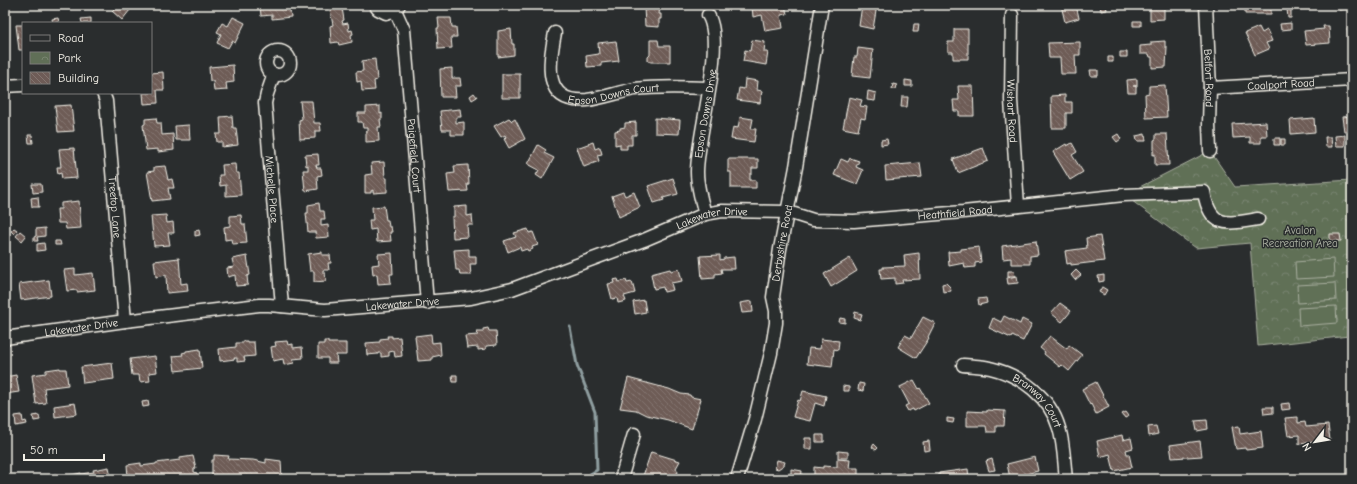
<svg xmlns="http://www.w3.org/2000/svg" width="1357" height="484" font-family="'Comic Neue',sans-serif">
  <defs>
    <pattern id="park-crowns" width="20" height="18" patternUnits="userSpaceOnUse"><rect width="20" height="18" fill="#606f57"/><path d="M2 6a3 3 0 1 1 6 0M12 15a3 3 0 1 1 6 0" fill="none" stroke="#77846f"/></pattern>
    <pattern id="building-back-hatch" width="6" height="6" patternUnits="userSpaceOnUse"><rect width="6" height="6" fill="#6e5c57"/><path d="M-1 5l2 2M0 0l6 6M5-1l2 2" fill="none" stroke="#83746f"/></pattern>
  </defs>
  <rect width="100%" height="100%" fill="#2a2d2e"/>
  <filter id="ink" filterUnits="userSpaceOnUse"><feTurbulence type="fractalNoise" baseFrequency=".025" numOctaves="2"/><feDisplacementMap in="SourceGraphic" scale="8" xChannelSelector="R" yChannelSelector="G"/><feConvolveMatrix kernelMatrix="1 2 1 2 8 2 1 2 1" color-interpolation-filters="sRGB"/></filter>
  <g filter="url(#ink)">
    <path fill="url(#park-crowns)" stroke="#aab0a0" d="M1210,151L1235,187L1352,180V319L1348,320L1349,336L1258,346L1250,243L1196,248L1124,195Z"/>
    <path fill="#606f57" stroke="#aab0a0" d="M1333,259L1334,277L1296,279L1295,262Z
      M1335,283L1336,300L1298,303L1297,285Z
      M1336,306L1337,323L1299,326L1298,308Z"/>
    <g fill="none" stroke-linecap="round" stroke-linejoin="round">
      <path stroke="#8f9ea0" stroke-width="3" d="M570,327L577,365L595,412L597,470L582,479"/>
    </g>
    <path fill="url(#building-back-hatch)" stroke="#f4f1e8" d="M118,5H123L130,10L122,20L112,11Z
      M260,5H289L291,17L272,19V15L261,16Z
      M498,5H509L505,10Z
      M752,5H785L787,14L781,15L783,28L765,31L762,15L753,17Z
      M862,5H877L873,29L859,26Z
      M1061,5H1076L1079,18L1065,22Z
      M1100,5H1106L1107,10L1101,11Z
      M1148,5H1164V19L1150,20V9H1148Z
      M1245,5H1271V14H1245Z
      M1338,5H1345L1346,9L1339,10Z
      M644,7H660L659,14H661V19H659V27L645,26Z
      M342,8L344,20L342,21L343,24L348,23L349,31L352,30L353,34L351,35L352,42L339,45L338,42L331,43L330,26L333,25L330,10Z
      M1287,9H1291V18H1288Z
      M233,17L245,23L235,43L232,41L228,48L217,43L221,34L217,32L222,23L228,26Z
      M58,18L59,22L53,23L52,19Z
      M91,18V23H82L81,19Z
      M438,18H451L452,27H456L457,37H451L452,48L438,49L437,28H439Z
      M1133,21H1141V26H1133Z
      M1291,23V29L1281,30L1280,24Z
      M914,24H919L918,32H913Z
      M16,25H23V50H19Z
      M1323,26H1329L1330,43L1306,45L1304,31L1324,29Z
      M1259,27L1262,33L1267,30L1272,41L1266,43L1269,49L1255,55L1245,33Z
      M1352,27V42H1349L1347,28Z
      M511,29L512,44H514V55L498,57V31Z
      M954,29H968V59H953V52H948V42H954Z
      M650,40H658L659,46H670V62H651L648,61V57L650,55Z
      M752,40L765,42L764,52H768L766,65L743,61L745,50L750,51Z
      M616,41L619,61L601,63V66L587,67L586,56L599,54L598,43Z
      M1165,41V47H1167L1166,67L1152,68V57H1150L1149,54H1140V46L1151,45V42Z
      M1080,42V55H1075L1076,74H1061L1060,58H1049L1048,43Z
      M858,48L873,50L870,78L852,76L854,57H857Z
      M1120,52H1127V57H1120Z
      M1108,57H1113V62H1108Z
      M375,59L377,80L374,81L375,90L362,91L361,81L357,82L356,72L363,71L362,61Z
      M233,65L234,82L226,83L227,90L214,91L213,81H210L209,67Z
      M452,68V78H460L461,86H455L456,97H441L440,69Z
      M1090,70H1098V76H1091Z
      M163,72L164,90H157L158,103L144,104L143,93H151V73Z
      M502,74H520V98H502Z
      M745,79L758,81L757,90L762,91L760,103L737,100L739,88L744,89Z
      M1137,79V86H1133H1136V93H1128L1127,80Z
      M905,80L912,81V86H905Z
      M893,84L897,85L896,89H892Z
      M1165,85L1167,117L1146,118L1145,94L1149,93V86Z
      M958,86H973L974,116H959V111H954L953,100H959Z
      M868,91L876,93L875,101L867,100Z
      M474,93L477,97L472,100L470,96Z
      M1065,95V102H1072V113H1066V128H1052L1051,96Z
      M849,97L862,100L860,106L867,107L865,119L861,118L858,131L843,128Z
      M902,97H908L907,107H901Z
      M300,101H312L314,123H320L321,131H315V138L300,139L299,120L302,119Z
      M71,105L74,131L58,132L55,106Z
      M380,106V114L382,113V119H380L381,127H378L379,141L366,142V131H368V128H363L362,122H358V113H366V107Z
      M460,109L461,117H456V123L464,122V135H451V130H442L440,111Z
      M232,116L233,128H236L238,145L222,147V142H217L216,134H221L220,117Z
      M1352,116V136L1350,137V131H1344L1342,117Z
      M740,117L753,119L751,129H756L754,142L731,139L733,127L738,128Z
      M156,118L157,123H161L162,135L173,134L174,150L158,152V149L146,150L143,125L145,124V119Z
      M509,118L512,121L515,119L525,139L509,148L504,139L506,137L505,135L501,137L494,126Z
      M655,118L680,120L679,134L655,133Z
      M1314,118L1315,132L1291,134L1290,120Z
      M636,122V135H632V145H627V149H620V144L615,145V131L620,130V128L625,127V123Z
      M1266,122L1267,136H1261V143H1250V137L1233,138L1232,124Z
      M189,125L190,140H176L175,126Z
      M1118,134L1121,139L1117,142L1113,137Z
      M1145,134L1146,141H1137L1136,136Z
      M1156,134H1167L1169,165H1155V154L1153,155V151H1154V140L1156,139Z
      M28,135H32L33,143H29Z
      M1345,135V146H1336L1335,136Z
      M1325,137H1331L1332,147H1326Z
      M1274,138H1280V145H1274Z
      M887,139L888,144L881,145V140Z
      M1281,139H1285V145H1281Z
      M593,142L595,149L600,147L602,154L597,155L599,161L584,167L577,148Z
      M1072,143L1077,152L1072,155L1083,172L1070,180L1053,152L1066,144L1067,146Z
      M538,145L546,150L544,153L554,158L542,179L536,175L539,170L528,164Z
      M74,148L77,178L62,179L61,173L58,174L57,167H61L59,149Z
      M983,148L988,161L958,173L953,159Z
      M318,154L319,165H316L317,168H321L322,175L317,176L318,189L305,191L303,170H308V165L306,166L305,155Z
      M850,158L859,161L856,167L863,170L857,184L834,175L841,159L848,162Z
      M728,159H758V168H752V174H750V180H756V188H731V172H728Z
      M384,162L385,178H387V192L373,193V190L371,191V193H365V175L372,174L371,163Z
      M920,163L922,177L886,180L885,166Z
      M235,164L236,173H239L241,195L226,196V185L220,186L219,175H223L222,165Z
      M468,165L469,184H467L468,191L449,192L447,174L455,173L454,166Z
      M165,166L168,180L172,179L174,188H168L170,199L152,201L147,172L154,171V167Z
      M673,178L678,194L663,198L664,200L654,203L648,186Z
      M32,184H41L42,192L33,193Z
      M623,192L625,196L634,192L640,207L619,217L612,196Z
      M38,197L39,207H32L31,198Z
      M79,201L81,228L66,229L65,223H58L57,209H61V203Z
      M319,203L320,211H324L325,219H321V226L328,225L329,237L316,238L315,232H308L306,213H308V205Z
      M384,206L386,220H388L389,227H391L392,232H390L391,241L377,242L376,229L370,230L369,220H373L372,207Z
      M467,206V216L472,215L473,225H467L468,237L453,238L452,217H454V207Z
      M166,215L167,223L173,222L174,233H168L170,245L154,246L151,216Z
      M241,215L242,224H245L247,243L232,244L231,239L225,240L224,227L230,226V216Z
      M14,228L17,230L14,234L11,231Z
      M45,228V236L37,237L38,241H34V237L36,236V229Z
      M528,229L529,233L533,232L538,245L532,247L533,249L528,251L527,249L521,251L520,247L508,252L504,241L516,237L514,233Z
      M199,230L200,235L195,236V231Z
      M20,231L26,236L22,241L16,236Z
      M1330,234H1340L1341,241H1330Z
      M1100,236L1104,261L1071,265V263L1067,264L1065,251L1087,248L1086,238Z
      M55,241H60L61,245H55Z
      M1036,241L1038,255L1030,256V264H1011V258L1003,259L1002,246Z
      M44,243L45,250L37,251V244Z
      M979,247L981,262L975,263V267L965,268L964,263L949,266L948,252L961,251V249Z
      M469,249V256H476V264H470L471,275H460L459,270H456L454,250Z
      M322,252V255H330L331,263H328L329,270H323V273H325L326,281L314,282V271H310L308,254Z
      M392,253L393,274H390L391,283L378,284L377,274L373,275L372,265L379,264L378,254Z
      M919,253L920,279L902,280L903,283L895,284V278L881,279L880,269H883V267L905,266L904,255Z
      M720,255V260L724,259V258L734,257L735,269H721L722,273L715,274V278L702,279L700,256Z
      M247,256L250,275L247,276L248,285L236,286L235,275L228,277L227,268L234,267L232,259Z
      M179,258L181,284L187,283L188,291L167,293L166,275L156,277L154,261Z
      M850,258L857,271L831,287L824,274Z
      M75,269V275L93,273L95,290L77,292V290L67,291L64,270Z
      M670,269L671,271L679,269L682,281L671,283L673,290L664,292L663,287L654,289L651,274Z
      M1076,270L1081,275L1075,280L1071,275Z
      M1008,271H1014L1015,276H1008Z
      M1104,275V281L1099,282L1098,276Z
      M1017,276L1018,283L1008,284L1007,278Z
      M618,279L619,282L626,280L627,283L632,282L635,293L624,296L626,301L618,303L617,298L612,299L608,284L614,283L613,280Z
      M49,280L51,296L21,300L19,284Z
      M946,283L950,287L951,291L943,292L942,284Z
      M1102,287L1107,290L1104,295L1099,292Z
      M986,298L987,303L979,305L978,299Z
      M644,300L646,312L635,314L633,302Z
      M752,301L753,312L742,313L740,303Z
      M1060,303L1071,311L1062,322L1051,313Z
      M855,312L862,314L860,320L854,318Z
      M1004,316L1020,324L1022,319L1032,324L1023,341L1012,336L1011,338L989,328L993,318L1001,322Z
      M923,317L935,323L928,337L929,338L916,358L898,347L905,335L911,338Z
      M840,318L845,319V323L839,322Z
      M488,328L489,331H496L497,345L486,346V349L478,350V347L467,348L465,336L478,335L477,332H483V329Z
      M431,334L432,343L440,342L441,355L432,357V360L418,361L415,336Z
      M387,336H392V338L400,337L402,356L395,357L394,351L389,352V356L381,357V353H378V354L367,355L366,343L380,342V339L388,338Z
      M1050,336L1067,349L1069,345L1082,355L1069,371L1062,365L1060,367L1044,354L1045,352L1040,348Z
      M821,339L839,341L838,350L834,349L832,367L807,364L809,348L820,349Z
      M243,341H247V342H254L255,356L244,357L245,361L237,362V358H234L235,359L220,361L219,349L236,347V343H243Z
      M287,341L288,345L293,344V348L302,347L303,358L293,359L294,363L284,365L283,359L273,361L271,347L276,346L275,342Z
      M324,341H328V343H346V355H336L337,363H328V358H318V344H324Z
      M200,349L202,368L175,371L173,356L183,355L182,353L186,352V351Z
      M155,356L157,372L149,373L150,381L140,382L139,375H132L130,359Z
      M112,363L114,379L83,383L81,367Z
      M60,368V369H66L68,385L44,388L46,403L36,404L32,375L46,373V370Z
      M16,375L19,392L5,394V377Z
      M452,375H457V382H453Z
      M628,378L669,389L681,394L690,395L691,397L701,399L692,429L668,420L646,415L636,410L620,408Z
      M914,380L919,389L920,388L929,403L914,411L913,409L908,411L905,406L909,404L900,387Z
      M1096,382L1109,407L1096,414L1091,404L1090,405L1082,389Z
      M859,383L864,384L863,391L858,390Z
      M843,386L849,387V391H843Z
      M803,391L826,396L824,406L815,403L810,421L793,417L798,400L800,401Z
      M148,401L149,406L143,407L142,402Z
      M75,403L77,414L55,417L54,406Z
      M1289,403L1290,409L1282,410L1281,404Z
      M1263,407H1273V413L1264,414Z
      M987,410L1005,411L1004,426H996V432H987L986,426H967V411L987,412Z
      M1126,412L1129,416L1125,418L1122,414Z
      M22,415L23,422L26,421L27,424L16,426L15,416Z
      M39,415L40,420L34,421L33,416Z
      M1298,417V423L1305,422L1306,427L1328,425L1330,440L1299,444V435L1288,436L1285,418Z
      M947,418L954,419L953,423L947,422Z
      M1207,420L1208,429L1197,431L1195,421Z
      M1156,426L1158,434L1149,436L1148,427Z
      M1239,426L1240,434L1261,431L1263,448L1246,450L1245,448L1236,449L1232,427Z
      M816,435H824V442H816Z
      M1122,435L1123,440L1131,438L1133,448L1126,450L1127,454H1129L1132,467L1114,471L1110,454L1100,457L1097,441Z
      M805,438H812V449H805Z
      M929,441L930,450L924,451L923,442Z
      M1200,441L1202,456L1172,458L1170,445Z
      M874,444L878,448L876,450L872,447Z
      M838,451L848,452V458H838Z
      M651,452L680,461L676,468L678,472L675,479H642Z
      M214,455L229,456L228,459L253,460L266,463V459L281,461L282,479H236V477H234V479H212V460H214Z
      M193,456L196,468L194,469V472L197,473L196,479H176L175,477L169,478V479H130L128,477L127,465L141,463V466L156,464V463L180,460V458Z
      M1035,457L1038,471L1021,475L1022,477L1010,478L1007,464Z
      M837,459L850,460L849,468H858V479H814V467L823,468V466L837,467Z
      M992,459L995,470L989,471L986,461Z
      M777,460L785,462L784,465L778,469L775,468Z
      M109,467L111,479H41V477L56,474L57,478L81,473V474L94,472L93,470Z
      M791,469L802,471L801,479H774L775,473L791,474Z
      M968,469L969,479H939V473Z
      M904,473V476L913,475V479H877V476Z
      M473,477V479H457Z"/>
    <g fill="none" stroke-linecap="round" stroke-linejoin="round">
      <defs>
        <g id="minor">
          <path d="M375,5L378,9L386,13L395,10L399,5"/>
          <path id="s1" d="M1206,5L1210,88L1209,124L1210,151"/>
          <path id="s2" d="M395,10L404,30L427,303"/>
          <path id="s3" d="M1012,15L1011,100L1018,206"/>
          <path id="s4" d="M555,33C549,63 542,104 587,100C603,98 619,92 635,89C659,86 684,87 709,88"/>
          <circle cx="278" cy="63" r="12"/>
          <path id="s5" d="M274,74L267,94L265,103L282,306"/>
          <path d="M5,86L23,85"/>
          <path id="s6" d="M1210,88L1352,80"/>
          <path id="s7" d="M103,93L106,101L125,321"/>
          <path id="s8" d="M705,214C701,200 697,186 697,172C697,134 726,44 708,15"/>
          <path id="s9" d="M5,338L125,321L259,305H269L325,310L471,298L512,289L644,240L705,214L722,211L788,212L813,220L854,221L963,212L1124,195L1204,192C1210,229 1227,224 1258,219"/>
          <path id="s10" d="M963,365C972,366 982,366 990,368C1021,375 1050,397 1059,428C1064,444 1064,462 1066,479"/>
          <path d="M621,479L634,434"/>
          <path id="s11" d="M737,479L755,419L771,353L776,323V311L773,297L780,249L796,167L822,5"/>
        </g>
      </defs>
      <use href="#minor" stroke="#f4f1e8" stroke-width="15"/>
      <use href="#minor" stroke="#2a2d2e" stroke-width="12"/>
    </g>
  </g>
  <g text-anchor="middle" stroke-width="3" stroke-linejoin="round" paint-order="stroke">
    <g font-size="11" fill="#f4f1e8" stroke="#2a2d2e">
      <text dy="4" stroke="none"><textPath href="#s1" startOffset="73">Belfort Road</textPath></text>
      <text dy="4" stroke="none"><textPath href="#s6" startOffset="71">Coalport Road</textPath></text>
      <text dy="4" stroke="none"><textPath href="#s4" startOffset="119">Epson Downs Court</textPath></text>
      <text dy="4" stroke="none"><textPath href="#s3" startOffset="96">Wishart Road</textPath></text>
      <text dy="4" stroke="none"><textPath href="#s8" startOffset="102">Epson Downs Drive</textPath></text>
      <text dy="4" stroke="none"><textPath href="#s2" startOffset="148">Paigefield Court</textPath></text>
      <text dy="4" stroke="none"><textPath href="#s5" startOffset="117">Michelle Place</textPath></text>
      <text dy="4" stroke="none"><textPath href="#s7" startOffset="115">Treetop Lane</textPath></text>
      <text dy="4" stroke="none"><textPath href="#s9" startOffset="970">Heathfield Road</textPath></text>
      <text dy="4" stroke="none"><textPath href="#s9" startOffset="724">Lakewater Drive</textPath></text>
      <text dy="4" stroke="none"><textPath href="#s11" startOffset="242">Derbyshire Road</textPath></text>
      <text dy="4" stroke="none"><textPath href="#s9" startOffset="400">Lakewater Drive</textPath></text>
      <text dy="4" stroke="none"><textPath href="#s9" startOffset="77">Lakewater Drive</textPath></text>
      <text dy="4" stroke="none"><textPath href="#s10" startOffset="87">Branway Court</textPath></text>
    </g>
    <g font-size="11" fill="#b1b6a7" stroke="#2a2d2e">
      <text x="1300" y="234">Avalon<tspan x="1300" dy="13">Recreation Area</tspan></text>
    </g>
  </g>
  <rect width="1357" height="484" fill="none" stroke="#2a2d2e" stroke-width="20"/>
  <rect x="10" y="10" width="1337" height="464" fill="none" stroke="#f4f1e8" stroke-width="1.5" filter="url(#ink)"/>
  <rect x="22" y="22" width="130" height="72" fill="#2a2d2e" stroke="#7b7b78"/>
  <rect x="30" y="35" width="20" height="6" fill="#2a2d2e" stroke="#7b7b78"/>
  <text x="58" y="42" font-size="12" fill="#f4f1e8">Road</text>
  <rect x="30" y="52" width="20" height="12" fill="url(#park-crowns)" stroke="#7b7b78"/>
  <text x="58" y="62" font-size="12" fill="#f4f1e8">Park</text>
  <rect x="30" y="72" width="20" height="12" fill="url(#building-back-hatch)" stroke="#7b7b78"/>
  <text x="58" y="82" font-size="12" fill="#f4f1e8">Building</text>
  <g transform="translate(1315 442) rotate(239)" stroke="#2a2d2e" stroke-width="3" paint-order="stroke">
  <path d="M0-3L7 15L0 10L-7 15Z" fill="#f4f1e8"/>
  <text y="-6" font-size="11" font-weight="bold" text-anchor="middle" fill="#f4f1e8">N</text>
  </g>
  <path d="M24 454v6h80v-6" fill="none" stroke="#f4f1e8" stroke-width="2"/>
  <text x="30" y="454" font-size="12" fill="#f4f1e8" stroke="#2a2d2e" stroke-width="3" paint-order="stroke">50 m</text>
</svg>
